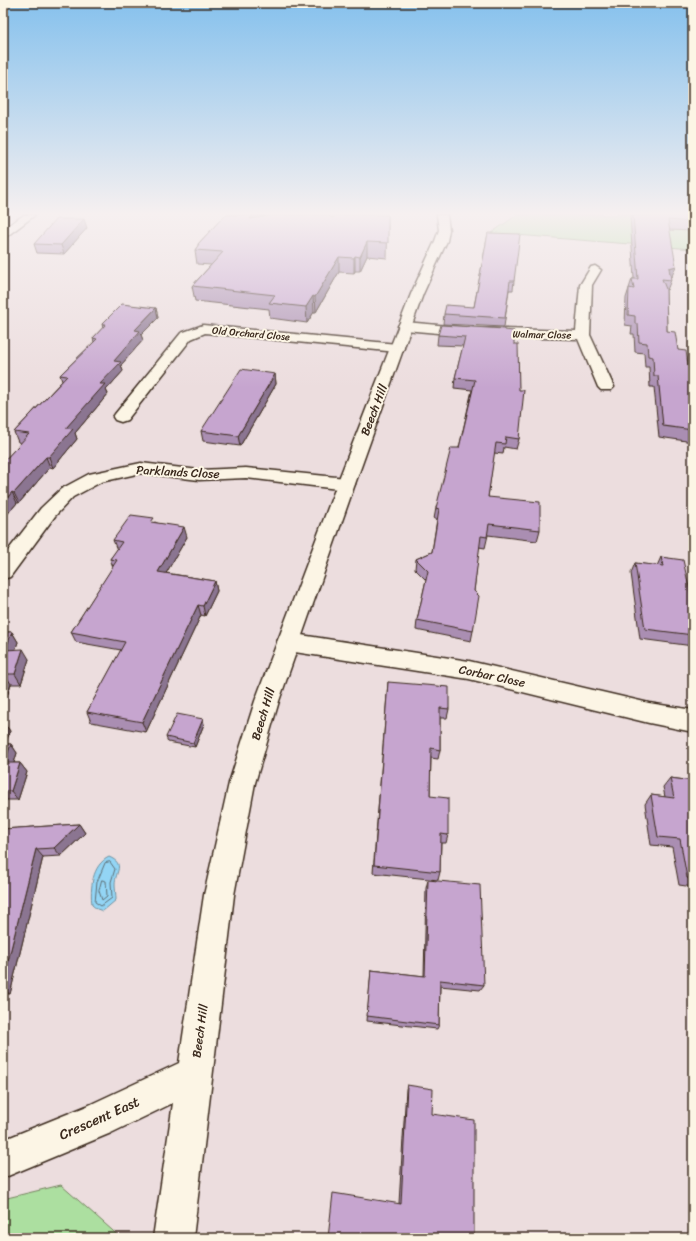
<svg xmlns="http://www.w3.org/2000/svg" width="696" height="1241" font-family="Sriracha,sans-serif">
  <rect width="100%" height="100%" fill="#ecddde"/>
  <filter id="ink" filterUnits="userSpaceOnUse"><feTurbulence type="fractalNoise" baseFrequency=".025" numOctaves="2"/><feDisplacementMap in="SourceGraphic" scale="8" xChannelSelector="R" yChannelSelector="G"/><feConvolveMatrix kernelMatrix="1 2 1 2 8 2 1 2 1" color-interpolation-filters="sRGB"/></filter>
  <g filter="url(#ink)">
    <path fill="#acdfa0" stroke="#74845f" d="M517,215H693V249L491,233Z
      M61,1185L121,1238H3V1199Z"/>
    <path fill="#93d5f5" stroke="#70919f" d="M109,857C126,864 115,872 115,884C115,889 116,894 116,900L103,911L97,909L92,905C90,888 92,865 109,857Z"/>
    <g fill="none" stroke-linecap="round" stroke-linejoin="round">
      <path stroke="#5e6e74" stroke-width="1" d="M110,862L115,869L111,882L112,898L101,906L95,902L97,882L105,863Z
        M102,880L106,881L107,896L102,900L99,891Z"/>
      <defs>
        <path id="street" d="M24,215H35L7,236L3,237V229Z
          M595,266L601,270L592,285L590,335L614,387L611,390H601L598,387L578,339L471,336L405,330L400,329L398,326L400,323L405,322L471,328L576,331L580,285L591,267Z
          M203,325L397,344L402,345L404,348L402,351L397,352L205,333L191,339L127,420L121,422L115,420L113,417L115,414L181,333Z
          M141,463L199,470L246,468L346,478L352,480L355,484L352,488L346,490L246,478L199,480L141,473L101,482L73,497L55,516L10,577L3,579V557L41,508L61,489L89,474Z
          M288,633L469,661L649,703L693,710V732L649,723L469,679L288,651L280,648L277,642L280,636Z"/>
        <path id="secondary" d="M437,215H447L449,230L447,241L423,294L355,484L279,701L255,783L234,895L193,1238H153L173,1103L111,1133L3,1178V1140L87,1106L179,1063L204,895L229,783L255,701L337,484L411,294L435,241L439,230Z"/>
      </defs>
      <use href="#street" stroke="#3b2a1e" stroke-width="3"/>
      <use href="#secondary" stroke="#3b2a1e" stroke-width="3"/>
      <use href="#street" fill="#fcf5e5" fill-rule="evenodd"/>
      <use href="#secondary" fill="#fcf5e5" fill-rule="evenodd"/>
    </g>
    <path fill="#aa8eb2" stroke="#3b2a1e" d="M225,215H265L263,217L333,218L388,215L387,258L367,256L360,271H355L354,273L339,272L316,312H314L307,323L270,318L269,309L195,301L192,286L211,265L197,264L195,250L198,246V244Z
      M630,215H693V231L669,230L672,276L670,277L671,280L667,290L666,289L667,331L678,350L693,399V442L659,437L654,387H650L649,367H645L644,353L635,352L634,334H631L632,326L625,325L626,298L632,279H634Z
      M87,228L64,254L37,253L34,244Z
      M488,233L514,281L513,290H509L504,327L443,324L444,314L474,307Z
      M156,308L158,318L141,335L143,340L121,365L123,371L106,390L108,394L75,433L77,439L53,468L50,467L19,503H17L3,519V462L21,443L18,442L14,432L62,381L60,375L94,342L93,338L103,328L102,324Z
      M504,330L514,344L519,439L516,449L504,447L503,454L494,453L488,497L540,530L537,541L488,535L485,548L479,547L474,591L473,631L471,641L416,630L417,620L426,580L415,569L416,559L432,552L437,519H434L436,508L459,448L472,390L454,388L455,378L463,346L437,345L438,335Z
      M275,374L276,384L240,446L203,441L201,431Z
      M155,522L187,537L166,573L215,581L217,591L205,616L201,615L146,732L91,722L87,712L121,650L76,642L71,632L113,567L110,559L117,550L113,540Z
      M661,557L693,605V646L640,639L631,573L635,563L657,566Z
      M3,632H12L18,642L15,650L29,659L21,684H11L3,708Z
      M388,682L449,709L447,718H440V750L438,759L431,758L430,796L448,835L446,843H441L440,872L438,880L373,873Z
      M3,722L10,731L5,744H11L17,753L14,763H20L27,772L18,800H3Z
      M204,724L195,747L168,742L166,737Z
      M670,778L693,781V887L679,885L672,847L651,845L645,804L651,795L665,797L663,787Z
      M79,824L85,833L61,856L43,857L10,994H3V829Z
      M428,880L484,985L480,990L440,986L439,1025L437,1029L367,1021L371,970L424,976L426,888Z
      M407,1085L432,1114L474,1238L399,1203L406,1089Z"/>
    <path fill="#8b7491" stroke="#3b2a1e" d="M253,215H265L251,233L250,219Z
      M84,219L87,228L64,254L61,245Z
      M367,242V256L360,271V257Z
      M355,256V271L354,273V258Z
      M339,257V272L316,312L315,297Z
      M676,266L672,276L665,278L669,268Z
      M313,296L314,312L307,323L306,307Z
      M156,308L158,318L141,335L143,340L121,365L123,371L106,390L108,394L75,433L77,439L53,468L49,457L66,428L100,384L114,361L135,330Z
      M275,374L276,384L240,446L238,436Z
      M46,457L50,467L19,503L14,493Z
      M12,492L17,503L3,519V503Z
      M184,527L187,537L161,582L158,572Z
      M215,581L217,591L205,616L203,606Z
      M198,605L201,615L146,732L142,722Z
      M12,632L18,642L12,660L5,650Z
      M23,649L29,659L21,684L15,674Z
      M5,674L11,684L3,708V679Z
      M203,719L204,724L195,747L193,743Z
      M3,722L10,731L3,751Z
      M11,744L17,753L11,772L4,763Z
      M20,763L27,772L18,800L11,791Z
      M79,824L85,833L61,856L54,848Z
      M36,849L43,857L10,994L3,990V981Z"/>
    <path fill="#c6a5cf" stroke="#3b2a1e" d="M225,215H253L250,219L276,215H326L333,218L335,215H388V243L367,242L360,257L355,256L354,258L339,257L315,297L313,296L306,307L269,303L275,295L192,286L223,252L195,250L199,244H198Z
      M633,215H693V222L668,220L676,266L669,268L671,280L662,279L666,289L667,331L675,332L678,350L686,351L693,399V430L663,426L658,376H654L653,357L648,356L647,343L639,342L638,324H635V316L628,315L629,288L634,289L632,279H638Z
      M56,219H84L61,245L34,244Z
      M488,233L520,234L514,281H510L505,318L444,314L446,305L474,307Z
      M122,304L156,308L135,330L140,331L114,361L121,362L100,384H105L66,428L73,429L49,457H46L14,493L12,492L3,503V462L29,434L14,432L67,376L60,375L97,339L93,338L106,324H102Z
      M441,325L504,329V330L514,331V344H518L519,390H524L519,439L506,437L505,444L496,443L488,497L540,502V530L489,524L487,537L481,536L474,591L479,596L473,631L417,620L428,571L416,559L432,552L439,509L436,508L451,448H459L475,380L455,378L465,337L438,335Z
      M241,369L275,374L238,436L201,431Z
      M131,515L154,518L151,522L184,527L158,572L215,581L203,606L198,605L142,722L87,712L125,642L71,632L117,560L110,559L122,542L113,540Z
      M661,557L683,560L693,605V635L645,629L635,563L663,566Z
      M3,632H12L5,650L23,649L15,674H5L3,679Z
      M388,682L449,687V709L440,708V750L431,748L430,796L448,798V835L441,834L440,872L374,865Z
      M177,714L203,719L193,743L166,737Z
      M3,744H11L4,763H20L11,791H3Z
      M670,778L693,781V879L687,878L680,839L658,837L651,795L674,798Z
      M79,824L54,848L36,849L3,981V829Z
      M428,880L480,885L484,985L440,980L439,1025L367,1016L371,970L425,976Z
      M407,1085L433,1089L432,1114L474,1120V1238H328L333,1193L401,1204Z"/>
  </g>
  <linearGradient id="sky" x2="0" y2="1"><stop stop-color="#86c1ed"/><stop offset="0.55" stop-color="#f6f0f0"/><stop offset="1" stop-color="#f6f0f0" stop-opacity="0"/></linearGradient>
  <rect width="696" height="388" fill="url(#sky)"/>
  <g text-anchor="middle" stroke-width="4" stroke-linejoin="round" paint-order="stroke">
    <g font-size="10" fill="#3b2a1e" stroke="#fcf5e5">
      <text transform="translate(251 333) rotate(5)" y="4">Old Orchard Close</text>
      <text transform="translate(542 334) rotate(1)" y="4">Walmar Close</text>
    </g>
    <g font-size="12" fill="#3b2a1e" stroke="#fcf5e5">
      <text transform="translate(374 410) rotate(-69)" y="4">Beech Hill</text>
      <text transform="translate(178 472) rotate(3)" y="4">Parklands Close</text>
      <text transform="translate(492 676) rotate(12)" y="4">Corbar Close</text>
      <text transform="translate(263 714) rotate(-73)" y="4">Beech Hill</text>
      <text transform="translate(200 1031) rotate(-82)" y="4">Beech Hill</text>
    </g>
    <g font-size="14" fill="#3b2a1e" stroke="#fcf5e5">
      <text transform="translate(99 1118) rotate(-24)" y="5">Crescent East</text>
    </g>
  </g>
  <rect width="696" height="1241" fill="none" stroke="#fcf5e5" stroke-width="16"/>
  <rect x="8" y="8" width="680" height="1225" fill="none" stroke="#3b2a1e" stroke-width="1.5" filter="url(#ink)"/>
</svg>
